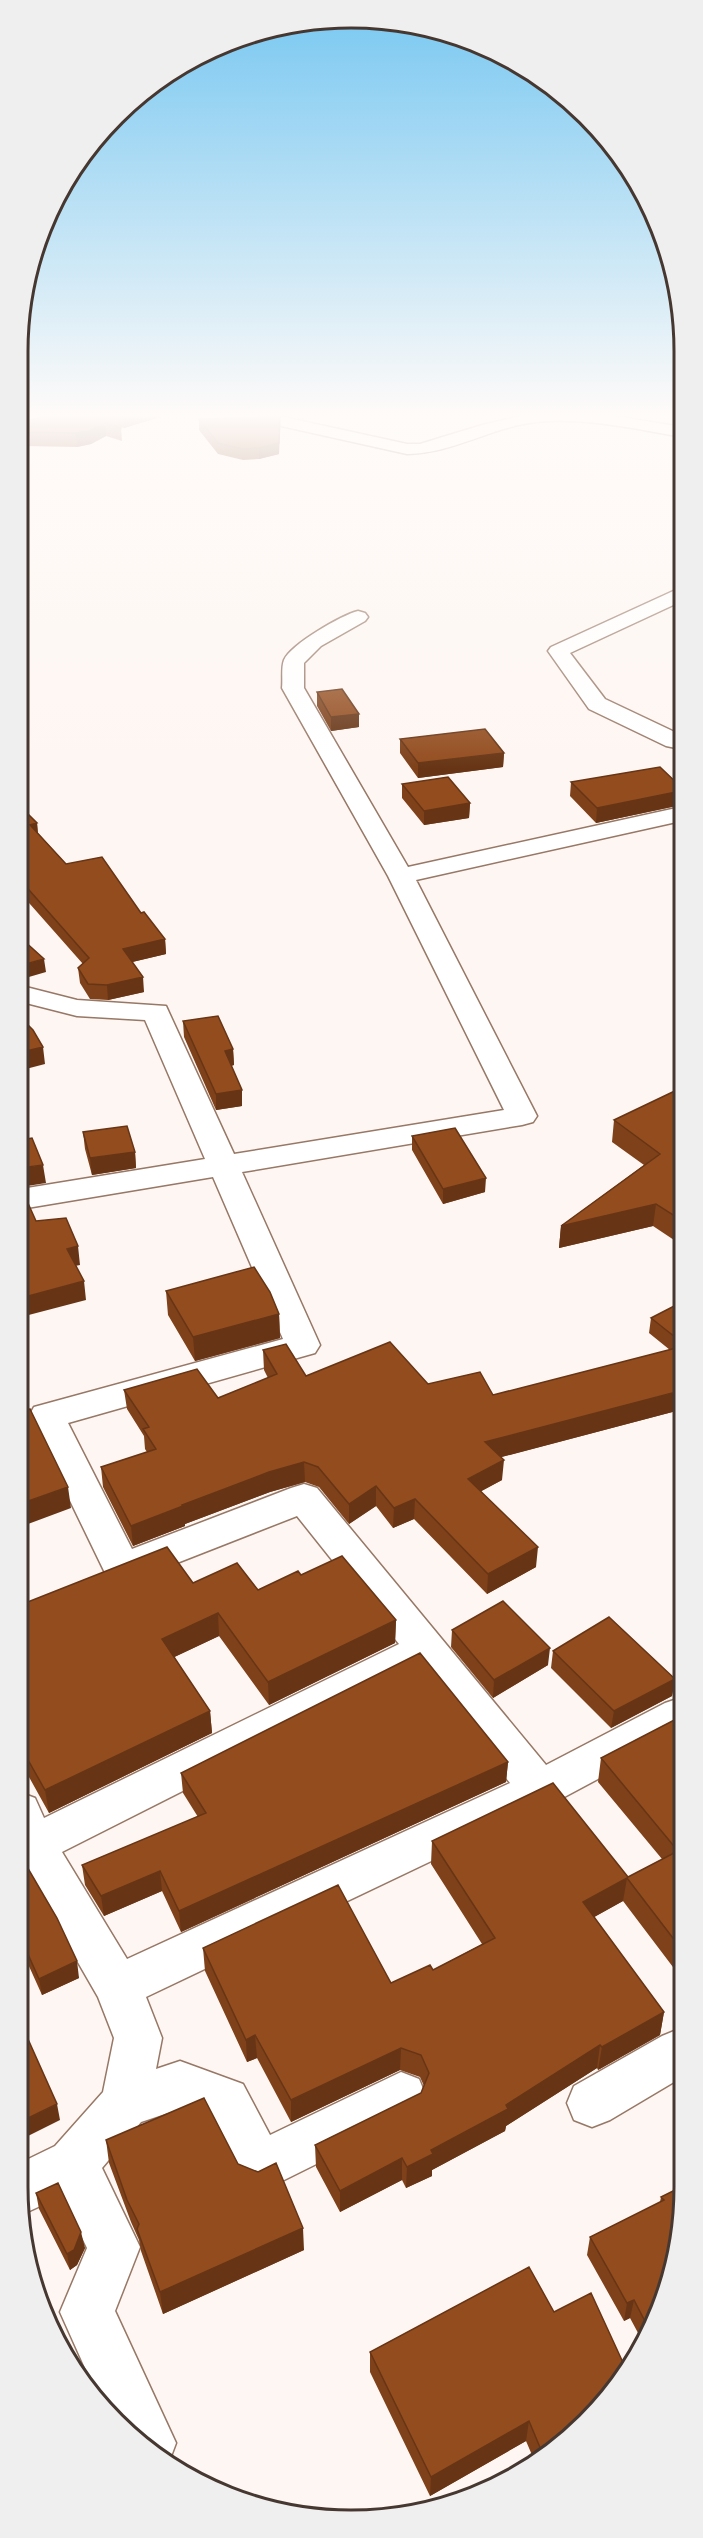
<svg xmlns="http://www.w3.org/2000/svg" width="703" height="2538" font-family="'Source Sans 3',sans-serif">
  <rect width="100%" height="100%" fill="#fef6f2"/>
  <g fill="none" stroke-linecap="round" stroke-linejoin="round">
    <defs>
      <path id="minor" d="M242,414H270L407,444H420L482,425L530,414H602L682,427V437C635,429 584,417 536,422C492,427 451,454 407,454L250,419Z
        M682,587V601L570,653L605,699L681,735V749L666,746L589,709L548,651L551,647Z
        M358,611L365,613L368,617L365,621L321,646L304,663V688L408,867L681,807V821L416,880L537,1116L533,1122L522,1125L242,1172L320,1345L315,1353L68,1423L132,1549L291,1488L304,1484L317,1488L546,1765L665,1703L680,1698V1735L555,1802L146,1997L162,2038L156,2069L180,2061L243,2084L270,2135L401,2072L419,2079L426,2096L419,2113L260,2192L242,2185L208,2119L180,2109L141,2122L102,2168L140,2247L115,2311L176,2443L170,2459L103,2408L60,2312L87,2248L62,2196L23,2214L18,2186V2164L55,2146L103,2092L114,2038L98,1997L19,1860V1792L35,1798L44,1818L399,1644L297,1516L136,1579L122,1584L108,1579L29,1416L34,1407L283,1339L213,1177L21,1209V1189L205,1159L145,1020L77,1016L22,1002V986L77,1000L166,1006L234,1154L504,1110L388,876L282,688C283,680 281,667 284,660C291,644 342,615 358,611ZM420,1671L510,1783L127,1959L62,1852Z
        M679,2029V2079L610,2120L592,2127L574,2120L567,2103L574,2086L662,2036Z"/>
    </defs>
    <use href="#minor" stroke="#977765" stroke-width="3"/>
    <use href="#minor" fill="#fff" fill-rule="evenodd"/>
  </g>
  <path fill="#7e411a" d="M51,414H170L124,428L121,427L122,441L106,436L91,444L77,447L24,446V422Z
    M280,417L279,454L259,459L243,460L218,454L199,430V419Z
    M317,692L359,714V727L331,731L317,706Z
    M400,739L504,753L503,767L418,778L400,753Z
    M571,782L681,787V805L596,823L570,796Z
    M402,784L470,803L469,818L424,825L402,798Z
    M23,809L37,823L38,833L66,864L141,913L165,939L166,954L132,962L144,992L108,1000L90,999L80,983L78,968L83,964L22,895Z
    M183,1021L233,1049L234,1065L231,1066L242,1106L216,1110L184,1037Z
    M681,1088L680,1244L653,1226L559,1248L561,1226L644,1165L612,1142L614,1120Z
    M83,1132L135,1152L136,1168L92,1175L85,1149Z
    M412,1136L485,1192L443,1204L412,1150Z
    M166,1291L279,1314L280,1338L195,1361L168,1315Z
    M680,1303V1410L501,1457L502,1480L481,1491L536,1567L487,1594L414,1519L393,1528L376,1506L349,1524L319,1487L305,1482L270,1492L185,1524V1526L133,1546L103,1487L101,1467L147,1452L145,1449L144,1436L127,1409L124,1390L218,1398L268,1378L264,1370L263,1350L306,1376L428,1384L493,1395L670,1350L649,1333L651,1318Z
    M679,1478H680V1505L676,1500Z
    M301,1575L396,1620L395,1643L269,1705L219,1636L174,1657L210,1711L212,1733L49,1813L19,1759L20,1605L193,1583L258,1590Z
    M452,1630L548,1665L493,1698L451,1647Z
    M553,1651L675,1679L672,1696L611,1728L551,1668Z
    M680,1717L679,1975L623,1901L594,1917L664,2012L660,2035L598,2070L597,2068L506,2126L505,2131L432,2170V2176L406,2188L402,2180L340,2212L316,2167L315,2145L421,2093L424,2086L420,2077L400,2070L291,2122L257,2058L247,2062L205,1971L203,1948L391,1983L433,1970L482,1944L431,1864L432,1841L628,1877L662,1859L598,1782L601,1758Z
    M508,1762L506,1782L181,1932L162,1891L104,1916L85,1885L82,1865L198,1817L183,1793L181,1773Z
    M19,1853L79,1978L42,1995L19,1944Z
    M106,2140L238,2164L258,2172L304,2250L163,2314L141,2251L139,2240L131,2222L109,2163Z
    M679,2188V2251L644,2344L630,2318L624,2321L587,2255L590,2237L660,2202L661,2197Z
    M36,2193L85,2248L77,2265L70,2270L39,2209Z
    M529,2267L555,2451L535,2462L526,2441L430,2496L370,2372V2352Z"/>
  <path fill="#673515" d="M127,414H170L124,428L123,415Z
    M280,417L279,454L259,459V448Z
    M105,423L106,436L91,444L77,447L75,433Z
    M359,714V727L331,731V717Z
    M504,753L503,767L418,778V763Z
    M681,791V805L596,823L597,808Z
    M470,803L469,818L424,825V811Z
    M37,823L38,837L30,825Z
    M165,939L166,954L124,964L123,949Z
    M44,959L46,972L22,979V965Z
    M143,977L144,992L108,1000L107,985Z
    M43,1047L45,1064L22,1070V1052Z
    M233,1049L234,1065L225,1067V1051Z
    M242,1090V1106L216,1110V1094Z
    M135,1152L136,1168L92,1175L90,1158Z
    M43,1165L46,1183L21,1187V1168Z
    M486,1178L485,1192L443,1204V1189Z
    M656,1204L653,1226L559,1248L561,1226Z
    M78,1246L80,1265L70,1267L67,1249Z
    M84,1281L86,1300L21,1317V1298Z
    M279,1314L280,1338L195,1361L193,1337Z
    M680,1391V1410L483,1462L485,1442Z
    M504,1460L502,1480L467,1499L468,1479Z
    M304,1462L305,1482L270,1492L185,1524V1526L133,1546L131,1526L182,1505L269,1472Z
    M376,1486V1506L349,1524V1504Z
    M68,1487L71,1508L20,1527V1504Z
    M415,1499L414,1519L393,1528L394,1508Z
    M538,1547L536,1567L487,1594L488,1574Z
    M23,1556L27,1577L20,1579V1557Z
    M218,1613L219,1636L164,1662L162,1639Z
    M396,1620L395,1643L269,1705L268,1682Z
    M550,1648L548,1665L493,1698L494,1680Z
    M675,1679L672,1696L611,1728L614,1711Z
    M210,1711L212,1733L49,1813L45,1790Z
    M508,1762L506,1782L181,1932L179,1911Z
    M160,1871L162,1891L104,1916L101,1896Z
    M627,1878L623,1901L580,1925L583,1902Z
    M77,1961L79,1978L42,1995L39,1979Z
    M664,2012L660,2035L598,2070L602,2047Z
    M255,2035L257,2058L247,2062L246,2040Z
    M600,2045L597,2068L506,2126L505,2131L432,2170V2176L406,2188L407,2167L431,2150L506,2105Z
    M401,2048L400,2070L291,2122V2100Z
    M57,2104L60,2120L20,2140L18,2132V2123Z
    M402,2158V2180L340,2212V2191Z
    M303,2228L304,2250L163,2314L160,2292Z
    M81,2232L85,2248L77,2265L70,2270L67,2254Z
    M634,2300L630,2318L624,2321L627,2303Z
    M529,2421L526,2441L430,2496L431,2477Z"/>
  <path fill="#934c1e" stroke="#673515" stroke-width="1.5" d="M51,414H118L121,428L105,423L90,431L75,433L24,432V422Z
    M280,417L279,443L259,448L243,449L218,443L199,419Z
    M342,689L359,714L331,717L317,692Z
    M485,729L504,753L418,763L400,739Z
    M660,767L681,787V791L597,808L571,782Z
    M448,777L470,803L424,811L402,784Z
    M23,809L37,823L30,825L66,864L102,857L141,913L144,912L165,939L123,949L143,977L107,985L88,984L78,968L89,958L22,882Z
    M22,939L44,959L22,965Z
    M218,1016L233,1049L225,1051L242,1090L216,1094L183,1021Z
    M22,1019L33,1030L43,1047L22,1052Z
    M681,1088V1220L656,1204L561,1226L660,1154L614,1120Z
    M127,1126L135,1152L90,1158L83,1132Z
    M455,1128L486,1178L443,1189L412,1136Z
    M32,1138L43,1165L21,1168V1140Z
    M21,1192H23L36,1221L66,1218L78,1246L67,1249L84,1281L21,1298Z
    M254,1267L270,1292L279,1314L193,1337L166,1291Z
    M680,1303V1341L651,1318Z
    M390,1342L428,1384L480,1372L493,1395L680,1347V1391L485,1442L504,1460L468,1479L538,1547L488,1574L415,1499L394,1508L376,1486L349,1504L318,1467L304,1462L269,1472L182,1505L183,1506L131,1526L101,1467L156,1449L143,1429L149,1427L124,1390L197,1369L218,1398L277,1374L263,1350L286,1344L306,1376Z
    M30,1409L68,1487L20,1504L21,1412Z
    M167,1547L193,1583L237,1563L258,1590L298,1571L301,1575L342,1556L396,1620L268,1682L218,1613L162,1639L210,1711L45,1790L19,1744L20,1605Z
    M20,1548L23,1556L20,1557Z
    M503,1601L550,1648L494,1680L452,1630Z
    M609,1617L675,1679L614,1711L553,1651Z
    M420,1653L508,1762L179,1911L160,1871L101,1896L82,1865L206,1813L181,1773Z
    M680,1717L679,1946L627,1878L583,1902L664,2012L602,2047L600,2045L506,2105L508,2109L431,2150L433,2154L407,2167L402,2158L340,2191L315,2145L421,2093L429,2073L421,2055L401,2048L291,2100L255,2035L246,2040L203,1948L338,1885L391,1983L430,1965L433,1970L495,1938L432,1841L553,1783L628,1877L678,1851L601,1758Z
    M19,1853L57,1918L77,1961L39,1979L19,1934Z
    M19,2019L57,2104L18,2123Z
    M204,2098L238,2164L258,2172L276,2163L303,2228L160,2292L137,2229L139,2224L127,2200L106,2140Z
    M58,2183L81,2232L74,2250L67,2254L36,2193Z
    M679,2188V2251L649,2329L634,2300L627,2303L590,2237L664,2200L661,2197Z
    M529,2267L554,2312L591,2293L626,2369L555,2451L544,2457L529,2421L431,2477L370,2352Z"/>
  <linearGradient id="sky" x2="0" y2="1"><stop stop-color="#77c7f1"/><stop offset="0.54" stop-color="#fffbf9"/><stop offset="1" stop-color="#fffbf9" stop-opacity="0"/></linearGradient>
  <rect width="703" height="769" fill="url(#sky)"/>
  <path d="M0 0H703V2538H0ZM351 28H351A323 323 0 0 1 674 351V2187A323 323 0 0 1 351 2510H351A323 323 0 0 1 28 2187V351A323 323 0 0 1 351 28Z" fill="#f0efef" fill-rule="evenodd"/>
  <path fill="none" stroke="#463831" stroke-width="3" d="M351 28H351A323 323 0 0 1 674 351V2187A323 323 0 0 1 351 2510H351A323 323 0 0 1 28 2187V351A323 323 0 0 1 351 28Z"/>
</svg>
